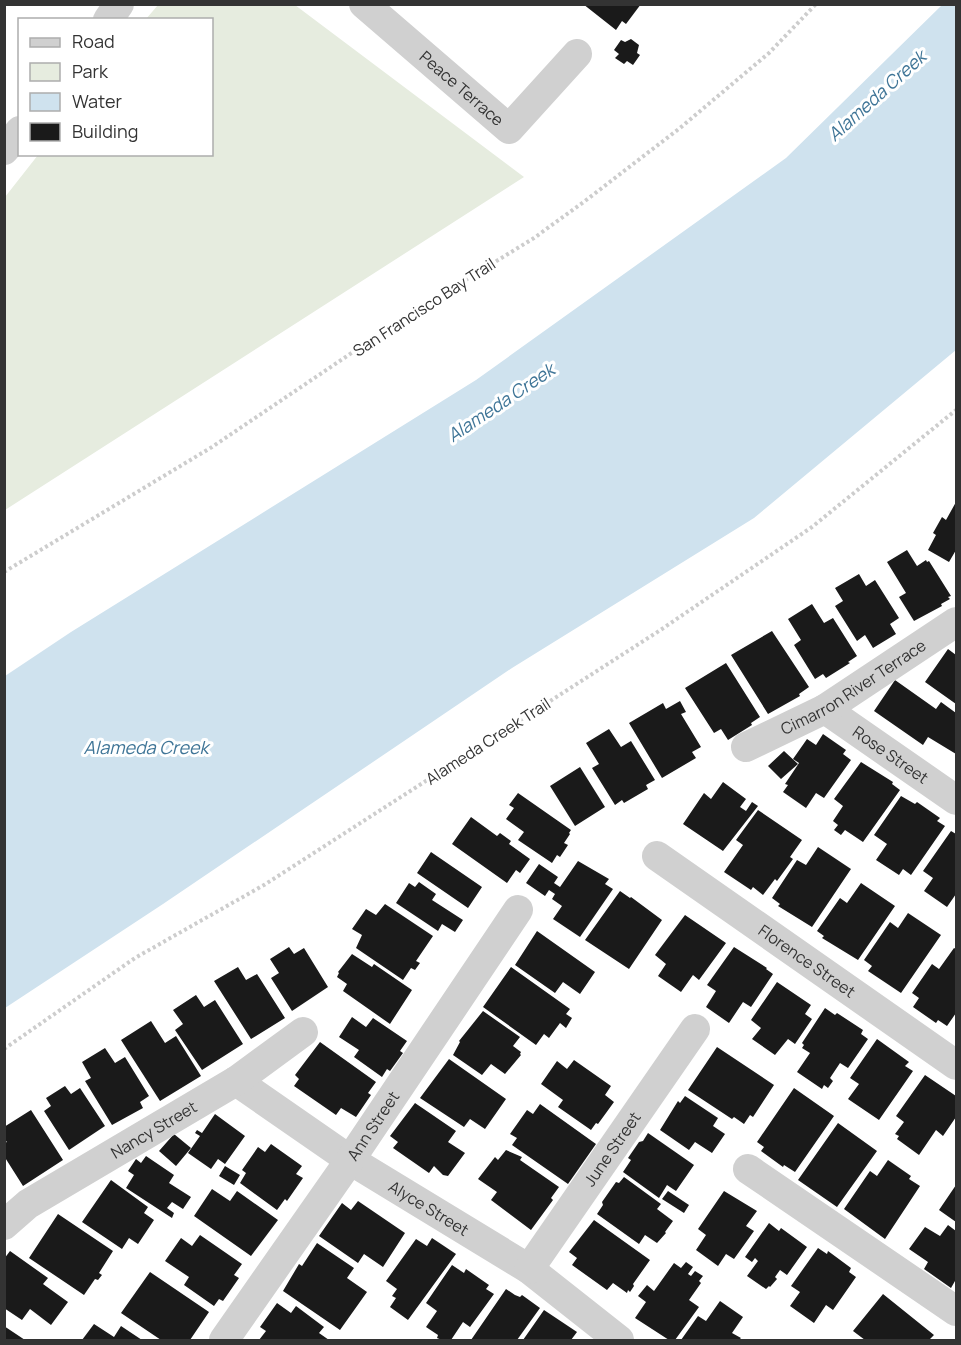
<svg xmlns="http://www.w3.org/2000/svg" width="961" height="1345" font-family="Manrope,sans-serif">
  <rect width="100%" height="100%" fill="#fff"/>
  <path fill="#e6ecdf" d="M158,5H295L524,177L5,510V197L38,155L212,154V20L146,19Z"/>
  <path fill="#cfe2ee" d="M942,5H956V350L754,518L512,668L163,904L5,1008V676L71,632L476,380L786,158Z"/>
  <path fill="#1a1a1a" d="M583,4H641L626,24L622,21L616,30Z
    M631,39L639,45L637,53L640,55L633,65L627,61L624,64L615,58L619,54L614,50L621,40L625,42Z
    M956,502V550L949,562L928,550L936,535L933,533L942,517L946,520Z
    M907,550L917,566L926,560L927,562L929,561L951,596L948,597L950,599L941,604L942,606L914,621L899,597L906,593L887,562Z
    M859,574L866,586L875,580L899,618L890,624L896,634L873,648L865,635L857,641L835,606L843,601L835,588Z
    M812,604L824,623L833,618L857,656L848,662L850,663L826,678L823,674L815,679L794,645L801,640L788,619Z
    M772,631L809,687L799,694L800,696L768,714L731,655Z
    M948,649L956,655V704L925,682Z
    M726,663L760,717L751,723L752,725L728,740L721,729L714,733L685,688Z
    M895,680L936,709L941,702L956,713V754L928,737L923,745L874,711Z
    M680,701L686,712L681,714L701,747L692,752L696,758L662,778L629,723L663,703L666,709Z
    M609,729L621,747L631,741L655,780L646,785L648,789L624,803L622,800L615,805L592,768L599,764L586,743Z
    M823,734L846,750L843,754L851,760L824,798L816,793L806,808L783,792L788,785L785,784L799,763L793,759L807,739L816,745Z
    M784,751L798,764L781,779L768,766Z
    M861,762L893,782L892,784L900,790L863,842L845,830L841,835L834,830L838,825L833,821L843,806L834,799Z
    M580,767L605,807L575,826L550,786Z
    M723,782L746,799L740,807L746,811L752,802L758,806L723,851L683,824L704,793L711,799Z
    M518,793L571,830L569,833L570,834L564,843L568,845L560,857L557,855L552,863L518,840L524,832L506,819L514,808L509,805Z
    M901,796L915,804L917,802L940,818L937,821L945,826L911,875L903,869L899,875L876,860L887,844L874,835Z
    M758,810L802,840L790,857L793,859L777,881L775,879L763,895L753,887L751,890L724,872L743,845L736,840Z
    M471,817L497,836L500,833L511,841L509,844L530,859L520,873L516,870L507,883L452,844Z
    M951,831L956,834V894L947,907L924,891L933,878L923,871Z
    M818,847L851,869L812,927L778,906L780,904L772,898L797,860L806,865Z
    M431,852L482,887L468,908L417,873Z
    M578,861L609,879L605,884L613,889L580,937L553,919L562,906L552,899L555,894L549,890L545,896L526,883L539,864L558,877L554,883L560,887Z
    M419,882L436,894L432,900L463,920L455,932L442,924L438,931L396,903L409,883L415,887Z
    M861,883L895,906L858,960L822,938L824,936L817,931L840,898L847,903Z
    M620,891L630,898L631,897L662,920L629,969L585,940Z
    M385,904L433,936L416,961L420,963L415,970L411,968L403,980L356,948L362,935L352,929L366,909L376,915Z
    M908,913L941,935L901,993L868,971L872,966L864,960L890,922L898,928Z
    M685,915L726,943L699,980L693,975L681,992L658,976L666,964L655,955Z
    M537,931L595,972L580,994L563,982L555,993L515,965Z
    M289,947L294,954L304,948L328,987L292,1011L271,978L279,973L270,959Z
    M734,947L767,968L766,969L773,974L751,1007L743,1002L729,1023L706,1007L716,991L707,985Z
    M954,948L956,949V1013L947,1026L938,1020L936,1023L913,1007L919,998L912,993L932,964L939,969Z
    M352,954L372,967L374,964L412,990L390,1024L343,991L347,984L337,977L339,973L338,972Z
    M238,967L246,980L257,974L285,1018L251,1039L214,981Z
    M511,967L570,1009L566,1014L572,1018L566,1028L560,1023L549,1038L544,1034L536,1045L483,1007Z
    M777,982L811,1005L805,1014L812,1019L795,1044L788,1039L775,1055L752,1039L761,1028L751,1020Z
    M196,995L204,1007L215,1000L243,1044L202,1070L175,1030L183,1024L173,1010Z
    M825,1008L835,1015L837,1013L863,1030L861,1034L868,1039L848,1068L840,1063L830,1078L833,1081L828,1088L824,1085L822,1089L797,1072L810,1053L802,1048L804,1045L802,1043Z
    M483,1011L520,1037L513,1046L521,1052L520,1054L521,1055L505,1074L491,1064L482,1075L453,1055L460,1042L459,1041Z
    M352,1017L366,1027L373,1018L407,1041L400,1051L403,1053L390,1071L387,1069L382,1077L354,1057L359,1050L339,1037Z
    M151,1021L165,1043L176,1036L201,1076L160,1101L121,1040Z
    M877,1039L909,1062L905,1066L913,1071L879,1120L848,1099L859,1084L850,1078Z
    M320,1042L376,1082L368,1093L371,1095L356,1117L341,1108L336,1115L294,1086L299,1079L295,1075Z
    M717,1047L774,1085L753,1117L750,1115L744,1124L734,1117L732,1119L688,1090Z
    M105,1048L115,1063L125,1057L149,1096L140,1102L143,1108L112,1125L85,1081L91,1078L82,1062Z
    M449,1059L506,1099L485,1129L470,1119L464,1127L420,1098Z
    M574,1060L611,1086L605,1095L614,1102L598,1124L596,1123L591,1130L558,1107L563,1100L541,1084L557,1061L567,1069Z
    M925,1075L956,1096V1117L943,1136L936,1130L919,1155L897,1139L899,1136L895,1134L904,1122L896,1116Z
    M65,1086L71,1094L80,1088L105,1126L69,1150L44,1111L51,1106L46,1098Z
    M794,1088L834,1116L795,1172L784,1165L783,1167L761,1151L764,1147L757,1142Z
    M685,1096L718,1118L713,1126L725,1134L712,1153L695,1142L689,1150L660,1130L678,1101L680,1103Z
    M415,1103L456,1131L448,1142L465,1153L448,1176L443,1175L434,1166L429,1173L393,1148L398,1142L390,1136Z
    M540,1104L596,1144L568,1184L512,1145L517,1138L510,1134L527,1110L533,1114Z
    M31,1110L63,1160L23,1186L4,1156V1143L7,1142L4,1139V1127Z
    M215,1114L245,1136L225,1164L218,1159L211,1169L188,1153L200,1136L195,1133L197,1130L202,1133Z
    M838,1123L877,1151L837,1207L798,1180Z
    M648,1133L694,1165L676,1191L667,1185L659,1198L623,1172L631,1160L628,1158L639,1142L643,1141Z
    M174,1134L191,1148L176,1166L159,1151Z
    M271,1144L302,1166L296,1174L303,1178L287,1201L285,1199L277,1210L240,1183L246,1173L242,1170L258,1147L265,1152Z
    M506,1150L522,1157L520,1160L559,1187L551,1198L553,1200L531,1230L491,1200L497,1192L478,1179L495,1157L498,1160Z
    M146,1156L174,1175L169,1183L191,1197L183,1209L172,1202L167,1208L174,1213L172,1218L126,1188L134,1175L128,1171L136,1159L141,1163Z
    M888,1160L911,1176L909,1179L920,1186L885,1239L844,1209L870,1171L877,1176Z
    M225,1166L240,1175L234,1185L219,1176Z
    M624,1177L661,1204L657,1209L673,1221L665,1232L666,1233L657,1243L645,1235L639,1244L597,1214L603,1205L602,1202L616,1182L619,1183Z
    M111,1180L148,1207L144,1213L154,1220L138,1244L129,1238L122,1249L82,1222Z
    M956,1185V1222L939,1210Z
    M212,1189L230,1201L237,1191L278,1220L251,1256L194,1216Z
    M668,1191L689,1205L684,1213L662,1199Z
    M724,1191L757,1211L746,1226L754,1231L734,1259L726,1254L718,1266L696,1250L706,1235L698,1229Z
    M358,1201L405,1233L383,1267L364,1254L358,1263L319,1236L342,1203L351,1210Z
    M58,1214L113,1251L99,1273L102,1275L98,1280L95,1279L84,1295L29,1258Z
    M594,1220L650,1260L633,1284L634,1286L630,1292L628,1290L627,1293L613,1283L607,1290L572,1265L577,1258L569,1252Z
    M769,1223L779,1231L781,1228L807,1247L787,1275L780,1270L775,1277L777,1279L770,1287L769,1286L766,1289L747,1276L758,1261L755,1258L752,1262L745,1257Z
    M948,1225L956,1231V1282L955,1281L951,1288L924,1269L928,1262L909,1249L925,1227L940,1236Z
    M200,1235L242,1264L234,1275L239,1278L223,1301L219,1299L214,1306L184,1285L189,1277L165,1261L181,1238L192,1246Z
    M432,1238L456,1254L408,1320L390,1307L396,1298L392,1296L397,1289L386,1281L416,1239L427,1246Z
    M317,1243L354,1268L347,1278L367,1292L340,1330L283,1291L299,1264L302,1266Z
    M818,1248L827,1254L828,1251L851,1268L849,1272L856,1277L833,1310L826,1305L814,1323L790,1306L800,1292L791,1286Z
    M10,1251L48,1278L43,1284L68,1302L51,1325L30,1309L22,1320L4,1308V1259Z
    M686,1262L693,1267L688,1274L691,1276L695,1271L703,1276L699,1281L701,1283L689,1300L699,1307L675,1340H669L635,1318L646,1302L638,1296L647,1285L654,1291L674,1263L681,1268Z
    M452,1265L464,1273L466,1269L489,1285L486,1289L494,1294L470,1327L463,1322L451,1340H442L437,1338L438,1335L426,1327L437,1311L426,1303Z
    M150,1272L209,1312L190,1340H161L121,1313Z
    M506,1289L515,1295L520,1297L522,1295L540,1308L517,1340H471Z
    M883,1294L934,1335L929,1340H865L853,1331Z
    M720,1301L743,1317L732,1333L741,1338L739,1340H681L698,1316L706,1321Z
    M277,1303L291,1313L296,1306L324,1327L319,1333L329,1340H259L266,1331L260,1327Z
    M544,1310L577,1332L571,1340H523Z
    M94,1324L114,1337L121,1326L142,1340H82Z
    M4,1326L25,1340H4Z"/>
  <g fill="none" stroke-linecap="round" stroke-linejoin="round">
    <path stroke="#cdcdcd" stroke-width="4" stroke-dasharray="3 3" stroke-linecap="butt" d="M4,572L212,447L402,319L534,238L585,201L680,128L769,53L816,4
      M4,1049L135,958L264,885L659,631L812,527L956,410"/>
    <g stroke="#d0d0d0" stroke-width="30">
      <path id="s1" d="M364,4L509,129L577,54"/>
      <path d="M108,20L119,4"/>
      <path d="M4,150L20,131"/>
      <path id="s2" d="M825,709L956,800"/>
      <path id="s3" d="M746,747L825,709L956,622"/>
      <path id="s4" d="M657,856L956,1065"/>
      <path id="s5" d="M236,1081L350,1160L529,1269L619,1340"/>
      <path d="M748,1169L956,1311"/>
      <path id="s6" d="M4,1225L28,1204L236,1081L303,1032"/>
      <path id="s7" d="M529,1269L695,1029"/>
      <path id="s8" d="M224,1340L350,1160L518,910"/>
    </g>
  </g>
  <g text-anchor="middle" stroke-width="6" stroke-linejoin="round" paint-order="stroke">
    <g font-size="16" fill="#333" stroke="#fff">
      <text dy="6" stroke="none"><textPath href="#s1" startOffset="129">Peace Terrace</textPath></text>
      <text transform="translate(424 307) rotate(-33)" y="6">San Francisco Bay Trail</text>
      <text dy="6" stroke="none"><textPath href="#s3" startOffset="123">Cimarron River Terrace</textPath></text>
      <text transform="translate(488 741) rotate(-33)" y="6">Alameda Creek Trail</text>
      <text dy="6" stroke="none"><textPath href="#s2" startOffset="80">Rose Street</textPath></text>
      <text dy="6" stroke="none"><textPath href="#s4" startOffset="183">Florence Street</textPath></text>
      <text dy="6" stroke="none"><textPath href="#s8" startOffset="261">Ann Street</textPath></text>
      <text dy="6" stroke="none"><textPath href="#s6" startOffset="178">Nancy Street</textPath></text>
      <text dy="6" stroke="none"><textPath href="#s7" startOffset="146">June Street</textPath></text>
      <text dy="6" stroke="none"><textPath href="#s5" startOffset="231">Alyce Street</textPath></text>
    </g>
    <g font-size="18" font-style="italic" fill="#3f7597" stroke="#fff">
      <text transform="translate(877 96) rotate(-42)" y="6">Alameda Creek</text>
      <text transform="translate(501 403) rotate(-34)" y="6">Alameda Creek</text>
      <text x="146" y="754">Alameda Creek</text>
    </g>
  </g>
  <rect width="961" height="1345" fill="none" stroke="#333333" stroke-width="12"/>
  <rect x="18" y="18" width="195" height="138" fill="#ffffff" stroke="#adadad" stroke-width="1.5"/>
  <rect x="30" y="38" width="30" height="9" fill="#d0d0d0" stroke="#adadad" stroke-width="1.5"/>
  <text x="72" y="48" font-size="18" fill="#333333">Road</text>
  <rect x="30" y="63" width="30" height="18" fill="#e6ecdf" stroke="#adadad" stroke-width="1.5"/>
  <text x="72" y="78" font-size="18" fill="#333333">Park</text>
  <rect x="30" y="93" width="30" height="18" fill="#cfe2ee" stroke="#adadad" stroke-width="1.5"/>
  <text x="72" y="108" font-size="18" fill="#333333">Water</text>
  <rect x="30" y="123" width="30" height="18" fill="#1a1a1a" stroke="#adadad" stroke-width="1.5"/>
  <text x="72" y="138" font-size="18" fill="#333333">Building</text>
</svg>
